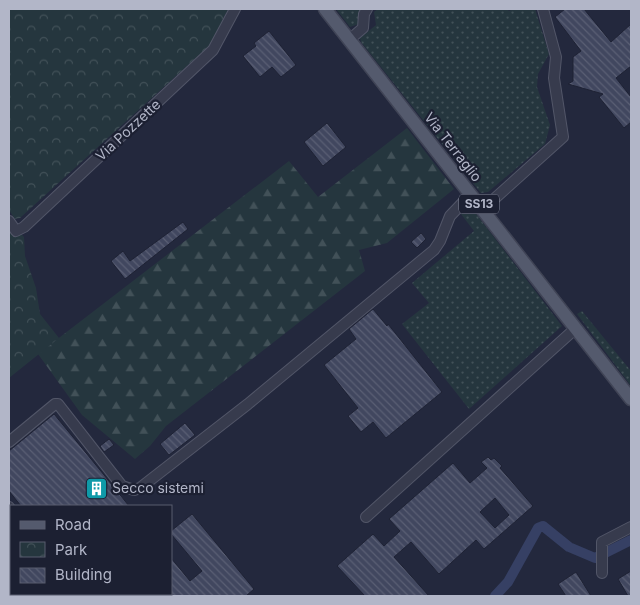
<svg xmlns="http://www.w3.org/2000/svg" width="640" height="605" font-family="Inter,sans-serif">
  <defs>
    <pattern id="grass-dots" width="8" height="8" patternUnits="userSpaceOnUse" patternTransform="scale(1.25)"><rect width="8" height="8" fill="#25363e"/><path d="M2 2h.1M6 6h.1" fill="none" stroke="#425158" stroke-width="1.8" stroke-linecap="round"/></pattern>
    <pattern id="forest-firs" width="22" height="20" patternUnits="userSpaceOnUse" patternTransform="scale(1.25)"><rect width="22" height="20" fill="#25363e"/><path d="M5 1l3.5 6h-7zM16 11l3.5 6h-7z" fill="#425158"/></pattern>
    <pattern id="park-crowns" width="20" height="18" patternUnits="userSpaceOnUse" patternTransform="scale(1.25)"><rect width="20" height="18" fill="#25363e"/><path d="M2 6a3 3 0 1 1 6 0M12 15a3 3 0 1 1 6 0" fill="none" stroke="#425158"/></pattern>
    <pattern id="building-back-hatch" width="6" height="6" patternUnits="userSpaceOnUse" patternTransform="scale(1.25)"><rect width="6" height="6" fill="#41475f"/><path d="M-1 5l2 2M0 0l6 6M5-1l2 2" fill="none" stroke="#5a5f74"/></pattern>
  </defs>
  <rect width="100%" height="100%" fill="#23283d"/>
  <path fill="url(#grass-dots)" d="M336,9H362L359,24L350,27Z
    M378,9H507L509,11L513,9H535L549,54L538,74L537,87L550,125L545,144L488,192L481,193L361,42L360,38L376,25L374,12Z
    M470,206L562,326L469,409L402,324L429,303L412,283L474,231L461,214Z
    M582,311L631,371V386L577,314Z"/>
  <path fill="url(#forest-firs)" d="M407,128L454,189L387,243L359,250L365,271L166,426L150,446L135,459L82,415L38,354L289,161L318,197Z"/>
  <path fill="url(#park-crowns)" d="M9,9H228L210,45L20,218L15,219L9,210Z
    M9,221L24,237L25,256L36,288L40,314L59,338L9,378Z"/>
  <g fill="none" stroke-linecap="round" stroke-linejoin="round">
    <path stroke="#364064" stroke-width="10" d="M495,596L508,582L538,528L543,526L569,547L595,558L631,540"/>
  </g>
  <path fill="url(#building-back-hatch)" stroke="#1e2234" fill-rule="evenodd" d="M565,9H584L611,42L631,24V66L616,78L631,97V122L624,128L599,97L603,94L568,84L573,81V57L581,51L555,17Z
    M269,31L296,65L281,77L272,67L260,77L243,56L256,46L254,43Z
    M327,123L346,147L323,166L304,142Z
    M183,222L188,229L125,279L111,261L123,251L130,261Z
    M421,233L426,239L417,248L411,242Z
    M373,309L387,326L388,324L442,392L386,438L373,422L361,432L348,416L358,408L324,365L356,339L349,329Z
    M54,414L100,470L129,506H21L9,491V451Z
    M185,423L195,435L169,455L160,444Z
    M109,439L114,445L104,452L100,446Z
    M488,457L491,460L494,458L502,466L500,468L533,506L484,549L476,540L439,574L411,542L394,557L429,596H365L337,566L373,534L384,546L400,531L389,519L453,463L470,483L487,468L481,462ZM495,498L509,515L495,528L480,512Z
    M192,514L254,589L246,596H171V558L190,581L202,571L171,534V531Z
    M631,571V596H628L618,579Z
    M576,572L591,596H566L558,584Z"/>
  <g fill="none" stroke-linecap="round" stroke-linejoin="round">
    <defs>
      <path id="minor" d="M349,40L363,28L364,14L367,9
        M483,209L563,137L554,78L556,57L543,9
        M9,221L16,231L24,227L213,50L235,9
        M9,442L55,404H58L122,486L134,490L140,488L248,404L434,250L440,241L450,216L471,194
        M9,507L11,510
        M366,517L576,328
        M602,573V542L631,527
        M77,594L79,596"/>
      <path id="major" d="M325,9L631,399"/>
    </defs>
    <use href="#minor" stroke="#525668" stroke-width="12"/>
    <use href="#major" stroke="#404456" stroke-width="15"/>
    <use href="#minor" stroke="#373b4d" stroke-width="10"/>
    <use href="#major" stroke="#545a6d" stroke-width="12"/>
  </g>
  <defs>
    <symbol id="building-square" viewBox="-11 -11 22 22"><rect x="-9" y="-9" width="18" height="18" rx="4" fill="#0f9aa8" stroke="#1c2032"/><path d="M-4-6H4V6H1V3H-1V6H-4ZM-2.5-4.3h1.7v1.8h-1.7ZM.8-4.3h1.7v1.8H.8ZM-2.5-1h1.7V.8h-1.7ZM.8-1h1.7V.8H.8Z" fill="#fff"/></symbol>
  </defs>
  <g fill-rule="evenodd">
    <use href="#building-square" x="84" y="476" width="25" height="25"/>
  </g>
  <g text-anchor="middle" stroke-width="4.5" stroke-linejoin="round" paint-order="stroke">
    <rect fill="#1c2032" stroke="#85899b" stroke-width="1" x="459" y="194.5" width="40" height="19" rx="4"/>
    <g font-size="12" font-weight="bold" fill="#b2b6c8">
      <text x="479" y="208">SS13</text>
    </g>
    <g font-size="14" fill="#b2b6c8" stroke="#1c2032">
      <text transform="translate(128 130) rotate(-43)" y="5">Via Pozzette</text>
      <text transform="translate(453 147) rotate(52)" y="5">Via Terraglio</text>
    </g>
    <g font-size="14" fill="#b2b6c8" stroke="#1c2032" text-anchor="start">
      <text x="112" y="493">Secco sistemi</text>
    </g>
  </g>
  <rect width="640" height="605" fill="none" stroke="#b2b6c8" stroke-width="20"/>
  <rect x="10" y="505" width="162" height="90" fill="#1c2032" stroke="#585c6e"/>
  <rect x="20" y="521" width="25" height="8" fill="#545a6d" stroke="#585c6e"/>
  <text x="55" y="530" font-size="15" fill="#b2b6c8">Road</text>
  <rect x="20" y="542" width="25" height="15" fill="url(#park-crowns)" stroke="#585c6e"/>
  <text x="55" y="555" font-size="15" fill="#b2b6c8">Park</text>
  <rect x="20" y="568" width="25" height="15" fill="url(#building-back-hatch)" stroke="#585c6e"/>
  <text x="55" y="580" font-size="15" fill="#b2b6c8">Building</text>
</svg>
